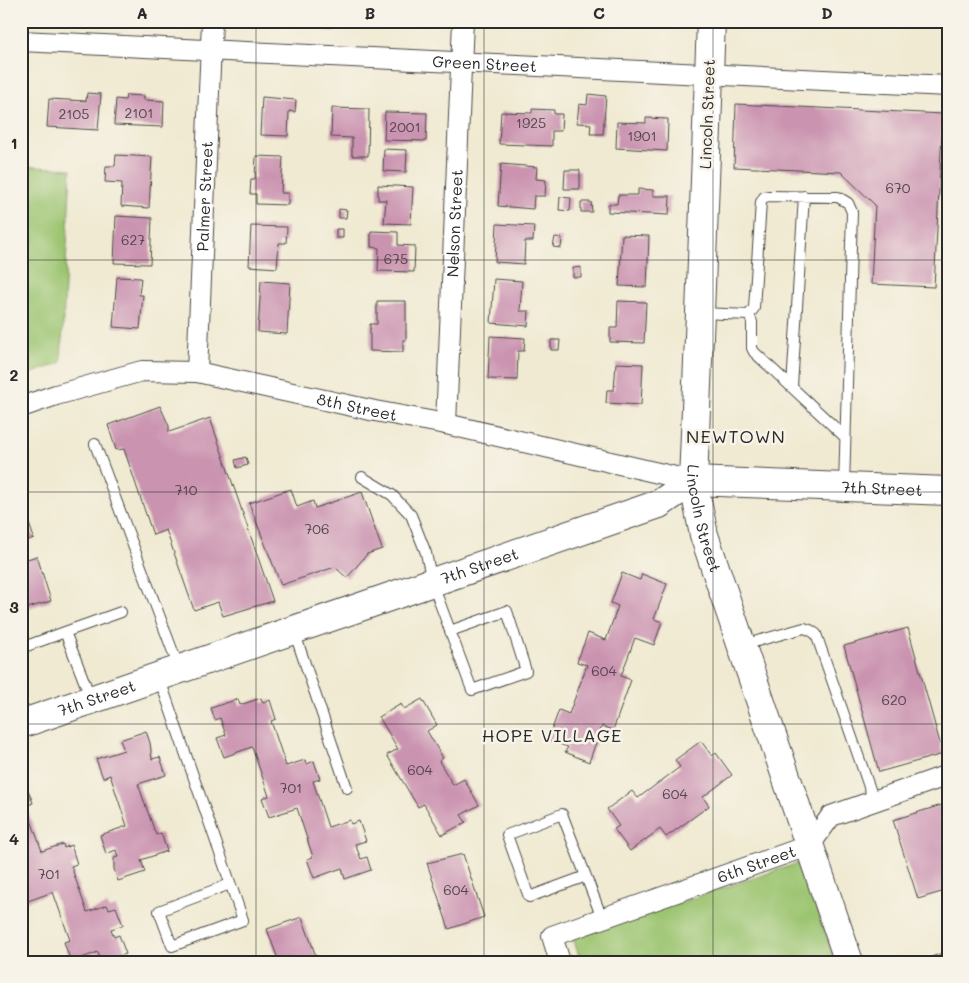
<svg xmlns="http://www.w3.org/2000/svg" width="969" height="983" font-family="Mali,sans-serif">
  <rect width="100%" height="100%" fill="#f7f3e8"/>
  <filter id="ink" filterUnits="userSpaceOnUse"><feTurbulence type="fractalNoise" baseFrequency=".02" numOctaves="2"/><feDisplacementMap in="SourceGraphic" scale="10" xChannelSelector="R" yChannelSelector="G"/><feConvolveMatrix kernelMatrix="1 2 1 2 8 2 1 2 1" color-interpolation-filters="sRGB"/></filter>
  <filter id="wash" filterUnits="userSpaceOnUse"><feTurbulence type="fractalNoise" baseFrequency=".0096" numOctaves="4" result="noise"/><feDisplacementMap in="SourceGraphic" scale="20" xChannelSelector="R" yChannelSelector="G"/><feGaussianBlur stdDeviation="1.12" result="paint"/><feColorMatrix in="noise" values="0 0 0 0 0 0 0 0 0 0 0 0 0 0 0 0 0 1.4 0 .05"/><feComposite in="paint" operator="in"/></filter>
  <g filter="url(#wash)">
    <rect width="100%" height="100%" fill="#f0ead2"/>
    <path fill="#9cc571" stroke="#64784e" d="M21,166L71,169L61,363L21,377Z
      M802,862L835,962H581L573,938Z"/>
    <g id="blocks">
      <path fill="#ca93b0" d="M311,21H333L332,27L311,26Z
        M21,93L26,94L24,122H21Z
        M87,93L101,94L98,130L47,127L49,99L86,101Z
        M588,94L606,96L603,134H590L591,124L577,123L579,104L587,105Z
        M126,95L144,96V100L164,101L163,127L114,125L116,99L125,100Z
        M262,97L296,100L295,112L289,111L288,136L260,135Z
        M736,104L943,114L934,287L871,284L875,205L841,172L734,167Z
        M332,108L369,109L368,156H352V138L331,137Z
        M532,109L554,110V114H562L561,131H552V146L499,144L501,112L532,113Z
        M385,112L427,113L426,141L384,140Z
        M646,118L668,119L667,151L616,148L617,122L646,123Z
        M384,149L407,150L406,172L383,171Z
        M116,155L152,157L149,208L121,206L122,183L105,182L106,166H115Z
        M256,156L283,157L281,193H288V205L256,204V194H250L251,179H255Z
        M501,164L537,167L536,179L546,180L545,196H534L533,209L498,206Z
        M565,170H580V189H564Z
        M378,185L413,187L411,224L384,223L386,200H378Z
        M638,189L653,190V196H670L669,215L608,212V204H617L618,195H638Z
        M560,197L571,198L570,211L559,210Z
        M581,202H591L592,212H581Z
        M339,209L347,210L346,218H339Z
        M116,216L152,218L150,264L114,263Z
        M497,224L534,226L533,241H525L524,264L495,262Z
        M251,226L287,227L286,243H279L277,268L249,266Z
        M336,229H343V238H336Z
        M371,231L398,232V245L415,246L414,272L378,271L379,248L371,247Z
        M622,235L649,236L647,287L619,286Z
        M555,237L562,238L561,248L553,247Z
        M581,267V277H573V268Z
        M117,277L141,278L139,295H143L140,329L113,327Z
        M494,279L522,281L520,311H529L528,326L491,323Z
        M261,281L290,283L287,334L258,332Z
        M377,301H406V340H403V352L370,351V324H377Z
        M618,301L646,302L644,343L610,342V328H617Z
        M490,336L525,338L524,351H518L517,380L488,379Z
        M551,340H560L559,350H551Z
        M616,363L643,364L641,405L606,403L607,390H614Z
        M160,406L169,426V432L210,418L273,601L223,616L218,602L194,610L166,530L153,535L124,449L116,450L108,425Z
        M246,457L248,465L237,468L235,460Z
        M291,489L297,507L313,501L315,508L362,492L382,549L367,554L347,578L335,567L281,585L249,503Z
        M21,500L34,538L21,543Z
        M37,556L51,601L21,610V561Z
        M622,573L640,580L642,574L667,584L654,619L662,622L654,645L635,638L621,676L631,680L613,730L602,726L589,762L565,752L568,747L548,740L559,710L569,714L587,665L577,662L588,633L606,640L618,606L611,603Z
        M908,628L943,754L879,772L844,646Z
        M261,698L263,703L270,700L276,719L271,721L286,766L305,760L307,764L314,761L320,779L313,781L328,827L350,820L351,824L359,821L366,841L355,844L361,859L367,857L371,870L345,879L342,868L314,878L307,859L313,857L297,808L269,817L262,798L269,796L252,747L224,757L217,738L226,735L220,718L215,720L211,708L238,699L240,705Z
        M422,699L437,725L427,731L443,758L439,761L453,785L464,779L479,805L461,815L466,822L442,835L424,804L418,807L387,755L398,749L379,717L401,704L404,709Z
        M146,731L150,743L152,759L160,757L166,775L138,784L156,835L161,833L167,851L141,860L145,872L118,881L114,869V858L118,857L116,850L106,854L100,835L127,826L110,775L103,778L96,759L124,750L120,740Z
        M701,741L712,756L716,753L732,775L703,797L709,806L666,837L660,829L630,851L614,829L619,826L607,809L632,791L638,798L680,767L675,760Z
        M26,785L33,803L26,806L42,851L63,844L64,848L71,845L77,864L71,866L87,912L107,905L109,909L116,907L123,925L111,929L114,937L119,935L126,954L101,962L98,952L71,962L64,942L70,940L53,892L25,902L21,892V882L25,880L21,869V786Z
        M948,803V890L918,899L893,820Z
        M463,854L484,917L449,929L427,863Z
        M302,917L318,962H279L267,929Z"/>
    </g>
  </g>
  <g filter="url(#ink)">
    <use href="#blocks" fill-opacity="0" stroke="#494844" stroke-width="1"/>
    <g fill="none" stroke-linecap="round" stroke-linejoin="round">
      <defs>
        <path id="lane" d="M701,313L749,315L754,308L761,202L764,197L769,196L838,197L848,203L852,212L844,487
          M749,315L752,322V348L754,352L845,437
          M792,387L804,196
          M95,444L179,668
          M362,477L392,495L411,515L426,553L432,582L472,690L526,671L507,611L450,631
          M294,631L347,788
          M743,645L804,628L810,630L816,634L874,801
          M21,648L65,632
          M159,677L243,920L172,946L159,911L230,884
          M91,699L65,632L121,612
          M586,876L529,897L507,835L562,814L602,918
          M934,962L948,957"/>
        <g id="street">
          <path id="s1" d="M21,41L948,86"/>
          <path id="s2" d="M197,372L212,21"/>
          <path id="s3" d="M21,407L56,395L142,371L197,372L375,411L446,424L693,481"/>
          <path id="s4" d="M446,424L463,21"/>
          <path id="s5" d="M560,962L552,936L810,845L831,816L948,775"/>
        </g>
        <g id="secondary">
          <path id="s6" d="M711,21L700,313L693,481L704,535L849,962"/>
          <path id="s7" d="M21,724L659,504L693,481L948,491"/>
        </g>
      </defs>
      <use href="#lane" stroke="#494844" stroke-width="12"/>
      <use href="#street" stroke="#494844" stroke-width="22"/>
      <use href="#secondary" stroke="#494844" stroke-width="30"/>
      <use href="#lane" stroke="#fff" stroke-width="10"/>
      <use href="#street" stroke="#fff" stroke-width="20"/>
      <use href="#secondary" stroke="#fff" stroke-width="28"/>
    </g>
  </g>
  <path fill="none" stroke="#2b2b2b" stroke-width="1" stroke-opacity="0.55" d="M256,21V962M484,21V962M713,21V962M21,260H948M21,492H948M21,724H948"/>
  <g text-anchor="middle" stroke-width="5" stroke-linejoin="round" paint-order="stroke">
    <g font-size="14" fill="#53454c">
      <text x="139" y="118">2101</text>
      <text x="74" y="119">2105</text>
      <text x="531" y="128">1925</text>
      <text x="405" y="132">2001</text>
      <text x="642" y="141">1901</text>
      <text x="898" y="193">670</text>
      <text x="133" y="245">627</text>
      <text x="396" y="264">675</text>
      <text x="186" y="495">710</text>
      <text x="317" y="534">706</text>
      <text x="604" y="676">604</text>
      <text x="894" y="705">620</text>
      <text x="420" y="775">604</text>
      <text x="291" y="793">701</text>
      <text x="675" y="799">604</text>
      <text x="49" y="879">701</text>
      <text x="456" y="895">604</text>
    </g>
    <g font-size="16" fill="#2b2b2b" stroke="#f7f3e8">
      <text dy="6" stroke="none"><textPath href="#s1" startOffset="464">Green Street</textPath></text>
      <text transform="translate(707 114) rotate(-88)" y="6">Lincoln Street</text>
      <text dy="6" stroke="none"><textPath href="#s2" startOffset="176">Palmer Street</textPath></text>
      <text dy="6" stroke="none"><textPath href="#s4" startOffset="201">Nelson Street</textPath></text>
      <text dy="6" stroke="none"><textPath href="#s3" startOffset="345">8th Street</textPath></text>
      <text dy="6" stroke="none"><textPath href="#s7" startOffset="905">7th Street</textPath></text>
      <text dy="6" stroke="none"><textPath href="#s6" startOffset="499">Lincoln Street</textPath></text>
      <text dy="6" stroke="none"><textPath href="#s7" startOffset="485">7th Street</textPath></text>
      <text dy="6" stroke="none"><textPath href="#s7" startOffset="80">7th Street</textPath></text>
      <text dy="6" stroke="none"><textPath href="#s5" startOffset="244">6th Street</textPath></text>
    </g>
    <g font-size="18" letter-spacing="1" fill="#2b2b2b" stroke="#f7f3e8">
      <text x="736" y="443">NEWTOWN</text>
      <text x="552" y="742">HOPE VILLAGE</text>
    </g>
  </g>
  <rect width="969" height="983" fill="none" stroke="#f7f3e8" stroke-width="55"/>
  <rect x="28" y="28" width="914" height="928" fill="none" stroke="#2b2b2b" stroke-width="2"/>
  <g font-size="16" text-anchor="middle" font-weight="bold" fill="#2b2b2b">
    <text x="142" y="19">A</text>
    <text x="370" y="19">B</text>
    <text x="599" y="19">C</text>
    <text x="827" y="19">D</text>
    <text x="14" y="149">1</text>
    <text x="14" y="381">2</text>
    <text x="14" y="613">3</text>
    <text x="14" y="845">4</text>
  </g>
</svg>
